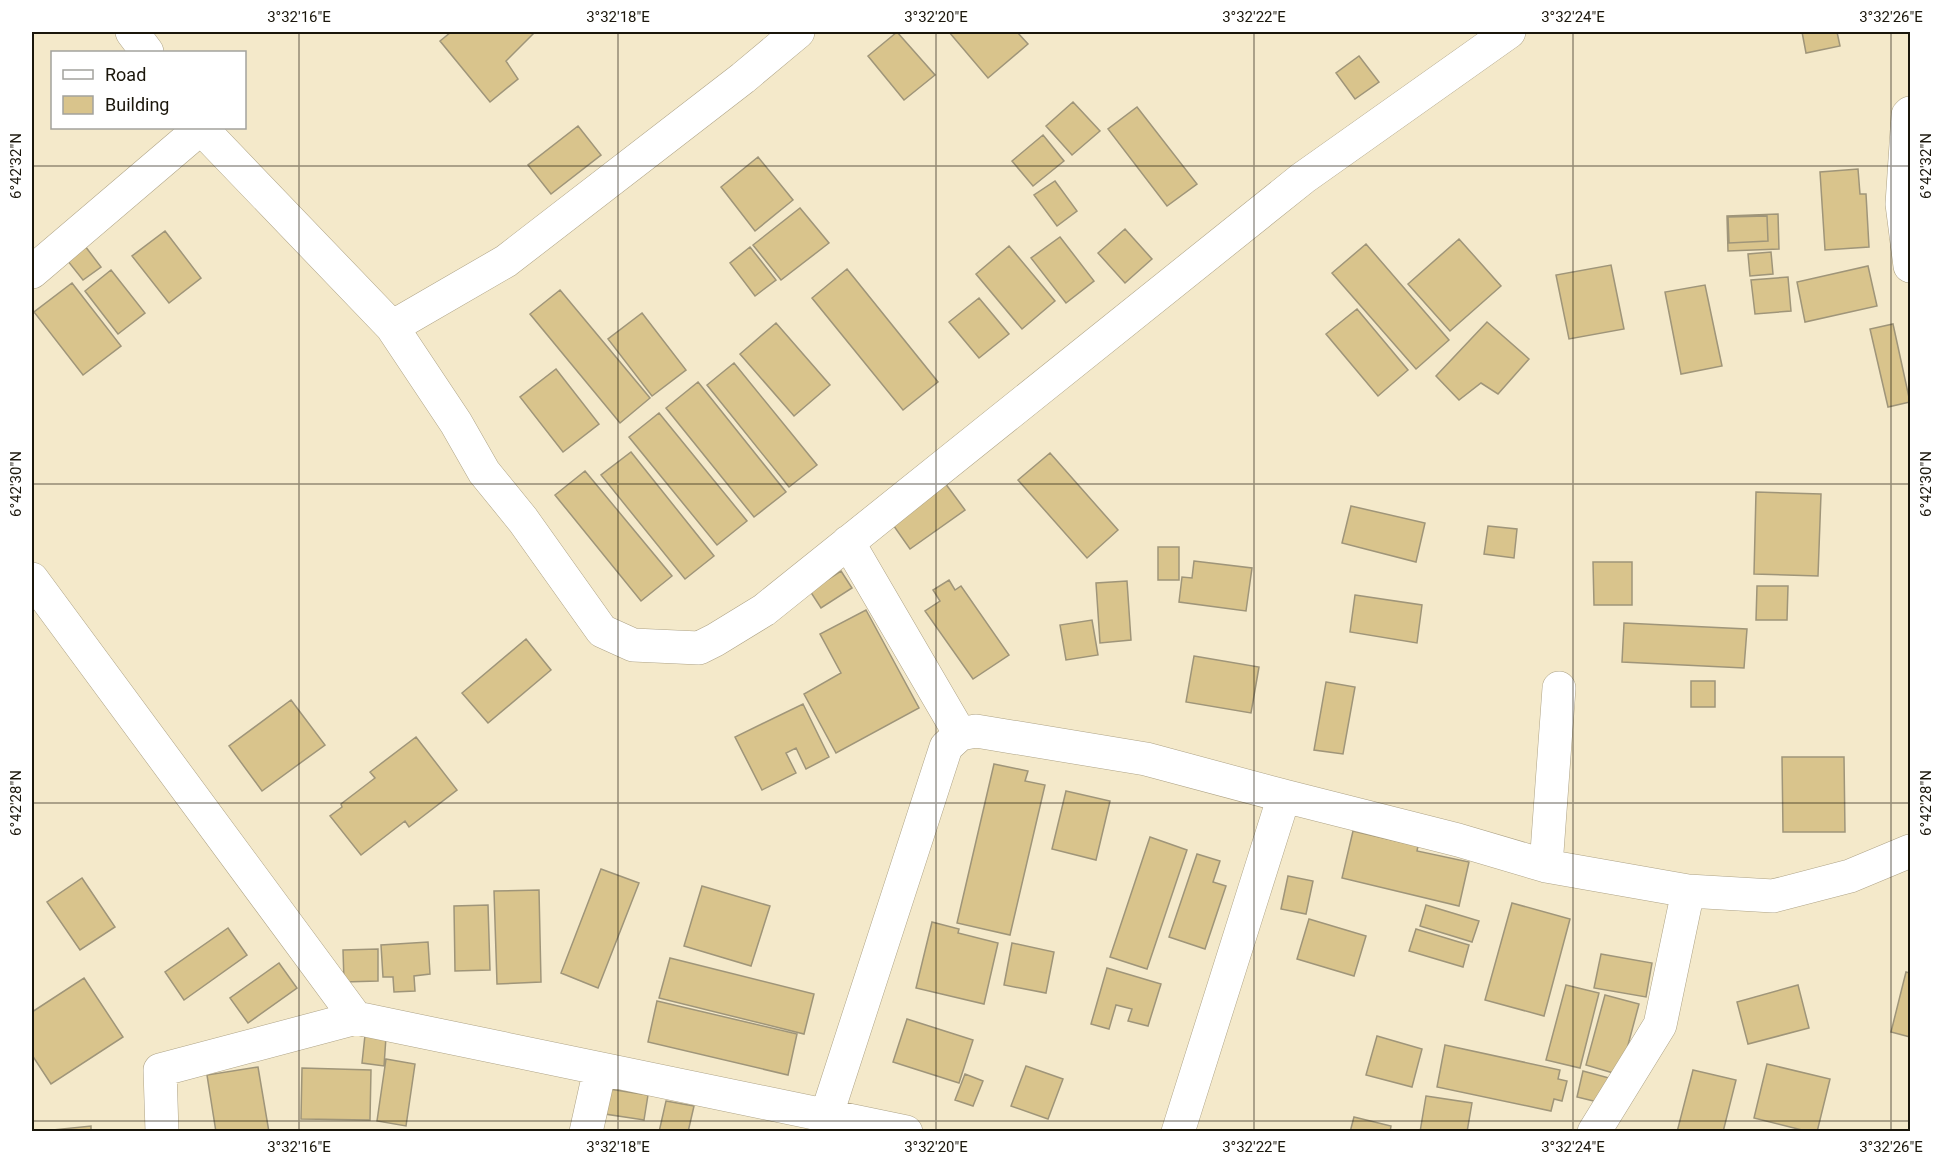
<svg xmlns="http://www.w3.org/2000/svg" width="1942" height="1163" font-family="Roboto,sans-serif">
  <rect width="100%" height="100%" fill="#f4e9ca"/>
  <path fill="#d9c48c" stroke="#9f9579" stroke-width="1.5" d="M451,32H535L506,61L518,79L490,102L440,41Z
    M897,32L935,75L904,100L868,56Z
    M949,32H1017L1028,44L988,78Z
    M1802,32H1837L1840,46L1806,53Z
    M1359,56L1379,82L1355,99L1336,73Z
    M1073,102L1100,131L1072,155L1046,126Z
    M1137,107L1197,184L1167,206L1108,129Z
    M578,126L601,155L551,194L528,165Z
    M1043,135L1064,161L1033,186L1012,161Z
    M758,157L793,200L755,231L721,187Z
    M1858,169L1860,194H1866L1869,247L1825,250L1820,172Z
    M1055,181L1077,211L1057,226L1034,195Z
    M800,208L829,243L781,280L753,245Z
    M1778,214L1779,249L1728,251L1727,216Z
    M1767,216L1768,241L1729,243L1728,217Z
    M1125,229L1152,259L1125,283L1098,253Z
    M165,231L201,278L169,303L132,256Z
    M1060,237L1094,281L1066,303L1031,258Z
    M1459,239L1501,286L1450,331L1408,284Z
    M1366,244L1449,340L1416,369L1332,273Z
    M85,246L101,267L83,280L67,260Z
    M1009,246L1055,301L1022,329L976,274Z
    M750,247L776,280L755,296L730,263Z
    M1771,252L1773,274L1750,276L1748,254Z
    M1611,265L1624,329L1569,339L1556,275Z
    M1868,266L1877,306L1805,322L1797,282Z
    M847,269L938,382L903,410L812,298Z
    M111,270L145,313L118,334L85,291Z
    M1788,277L1791,311L1755,314L1751,280Z
    M72,283L121,346L83,375L34,312Z
    M1705,285L1722,366L1681,374L1665,292Z
    M560,290L650,398L620,423L530,314Z
    M979,298L1009,334L979,358L949,322Z
    M1357,309L1408,370L1378,396L1326,334Z
    M642,313L686,370L652,396L608,339Z
    M1487,322L1529,359L1498,394L1481,383L1459,400L1436,376Z
    M776,323L830,385L794,416L740,354Z
    M1893,324L1910,402L1888,407L1870,329Z
    M734,363L817,465L789,487L707,385Z
    M556,369L599,424L563,452L520,397Z
    M698,382L786,492L754,517L666,408Z
    M659,413L747,521L717,545L629,437Z
    M631,452L714,556L685,579L601,475Z
    M1050,453L1118,530L1087,558L1018,480Z
    M585,471L672,576L641,601L555,495Z
    M945,483L965,510L910,549L891,522Z
    M1756,492L1821,494L1818,576L1754,574Z
    M1351,506L1425,523L1416,562L1342,543Z
    M1488,526L1517,529L1514,558L1484,554Z
    M1158,547H1179V580H1158Z
    M1194,561L1252,568L1246,611L1179,602L1182,577L1192,578Z
    M1593,562H1632V605H1594Z
    M841,571L852,588L821,608L810,591Z
    M949,580L955,590L961,586L1009,655L973,679L925,611L940,601L933,590Z
    M1127,581L1131,640L1100,643L1096,583Z
    M1757,586H1788L1787,620H1756Z
    M1355,595L1422,605L1417,643L1350,632Z
    M866,610L919,708L836,753L804,694L841,673L820,634Z
    M1092,620L1098,655L1066,660L1060,625Z
    M1624,623L1747,629L1744,668L1622,662Z
    M526,639L551,670L488,723L462,693Z
    M1194,656L1259,667L1251,713L1186,702Z
    M1691,681H1715V707H1691Z
    M1326,682L1355,687L1343,754L1314,750Z
    M291,700L325,745L262,791L229,746Z
    M803,704L829,757L806,769L796,748L786,753L796,773L762,790L735,737Z
    M416,737L457,790L409,827L405,821L361,855L330,816L342,807L341,804L375,778L370,772Z
    M1782,757H1844L1845,832H1783Z
    M994,764L1028,771L1025,781L1045,785L1010,935L957,923Z
    M1066,791L1110,801L1096,860L1052,849Z
    M1353,831L1418,846L1417,851L1469,862L1459,906L1342,878Z
    M1150,837L1187,850L1147,969L1110,957Z
    M1197,854L1220,861L1213,882L1226,886L1205,949L1169,937Z
    M601,869L639,883L598,988L561,973Z
    M1288,876L1313,881L1306,914L1281,909Z
    M82,878L115,927L80,950L47,902Z
    M702,886L770,906L751,966L684,946Z
    M539,890L541,982L497,984L494,891Z
    M1512,903L1570,919L1544,1016L1485,1000Z
    M488,905L490,970L455,971L454,906Z
    M1426,905L1479,921L1472,942L1420,926Z
    M1309,919L1366,936L1354,976L1297,959Z
    M932,922L959,929L958,933L998,943L984,1004L916,988Z
    M228,928L247,955L184,1000L165,972Z
    M1416,929L1469,945L1463,967L1409,951Z
    M428,942L430,974L414,976L415,991L394,992L393,977H383L381,945Z
    M1012,943L1054,952L1046,993L1004,985Z
    M378,949V981L344,982L343,950Z
    M1601,954L1652,963L1646,997L1594,988Z
    M670,958L814,994L804,1034L659,998Z
    M279,963L297,988L248,1023L230,998Z
    M1107,968L1161,984L1148,1026L1128,1021L1132,1009L1116,1005L1109,1029L1091,1024Z
    M1906,972L1910,973V1037L1891,1032Z
    M84,978L123,1037L51,1084L32,1055V1012Z
    M1566,985L1599,993L1580,1068L1546,1060Z
    M1798,985L1809,1028L1748,1044L1737,1002Z
    M1605,995L1639,1004L1620,1075L1586,1065Z
    M657,1001L797,1034L788,1075L648,1042Z
    M907,1019L973,1040L959,1083L893,1062Z
    M365,1035L386,1037L384,1066L362,1063Z
    M1377,1036L1422,1049L1412,1087L1366,1075Z
    M1445,1045L1560,1070L1558,1079L1567,1081L1562,1101L1554,1099L1551,1111L1437,1087Z
    M386,1059L415,1064L406,1126L377,1121Z
    M1767,1064L1830,1079L1817,1132H1810L1754,1118Z
    M1026,1066L1063,1079L1048,1119L1011,1106Z
    M258,1067L269,1132H216L207,1075Z
    M302,1068L371,1070L370,1120L301,1119Z
    M1693,1070L1736,1080L1723,1132H1677Z
    M1583,1071L1609,1078L1602,1103L1577,1097Z
    M965,1074L983,1081L973,1106L955,1100Z
    M609,1089L648,1095L644,1120L605,1114Z
    M1426,1096L1472,1103L1467,1132H1420Z
    M666,1101L694,1106L688,1132H659Z
    M1354,1117L1391,1126L1390,1132H1350Z
    M91,1126V1132H33Z"/>
  <g fill="none" stroke-linecap="round" stroke-linejoin="round">
    <defs>
      <path id="minor" d="M132,32L147,52
        M1910,113L1908,115L1902,204L1910,266
        M201,128L392,327L456,423L484,472L523,520L602,631L633,645L699,648L715,640L764,610L1303,178L1509,32
        M32,272L201,128
        M392,327L506,261L743,78L798,32
        M848,542L960,734
        M32,579L356,1018
        M1546,866L1559,688
        M826,1117L946,747L960,734L976,731L1146,759L1284,796
        M162,1132L160,1070L356,1018L906,1132
        M586,1132L600,1069
        M1178,1132L1284,796L1458,840L1546,866L1688,891L1773,896L1850,876L1910,851
        M1594,1132L1660,1025L1688,891"/>
    </defs>
    <use href="#minor" stroke="#aea386" stroke-width="34"/>
    <use href="#minor" stroke="#fff" stroke-width="33"/>
  </g>
  <path fill="none" stroke="#1a160b" stroke-width="1.5" stroke-opacity="0.45" d="M299,32V1132M618,32V1132M936,32V1132M1254,32V1132M1573,32V1132M1891,32V1132M32,166H1910M32,484H1910M32,803H1910M32,1121H1910"/>
  <rect width="1942" height="1163" fill="none" stroke="#ffffff" stroke-width="66"/>
  <rect x="51" y="51" width="195" height="78" fill="#ffffff" stroke="#a3a29d" stroke-width="1.5"/>
  <rect x="63" y="70" width="30" height="9" fill="#ffffff" stroke="#a3a29d" stroke-width="1.5"/>
  <text x="105" y="81" font-size="18" fill="#1a160b">Road</text>
  <rect x="63" y="96" width="30" height="18" fill="#d9c48c" stroke="#a3a29d" stroke-width="1.5"/>
  <text x="105" y="111" font-size="18" fill="#1a160b">Building</text>
  <rect x="33" y="33" width="1876" height="1097" fill="none" stroke="#1a160b" stroke-width="2"/>
  <g font-size="15" text-anchor="middle" fill="#1a160b">
    <text x="299" y="22">3°32'16"E</text>
    <text x="618" y="22">3°32'18"E</text>
    <text x="936" y="22">3°32'20"E</text>
    <text x="1254" y="22">3°32'22"E</text>
    <text x="1573" y="22">3°32'24"E</text>
    <text x="1891" y="22">3°32'26"E</text>
    <text transform="translate(16 166) rotate(-90)" y="5">6°42'32"N</text>
    <text transform="translate(1926 166) rotate(-90)" y="5">6°42'32"N</text>
    <text transform="translate(16 484) rotate(-90)" y="5">6°42'30"N</text>
    <text transform="translate(1926 484) rotate(-90)" y="5">6°42'30"N</text>
    <text transform="translate(16 803) rotate(-90)" y="5">6°42'28"N</text>
    <text transform="translate(1926 803) rotate(-90)" y="5">6°42'28"N</text>
    <text x="299" y="1152">3°32'16"E</text>
    <text x="618" y="1152">3°32'18"E</text>
    <text x="936" y="1152">3°32'20"E</text>
    <text x="1254" y="1152">3°32'22"E</text>
    <text x="1573" y="1152">3°32'24"E</text>
    <text x="1891" y="1152">3°32'26"E</text>
  </g>
</svg>
